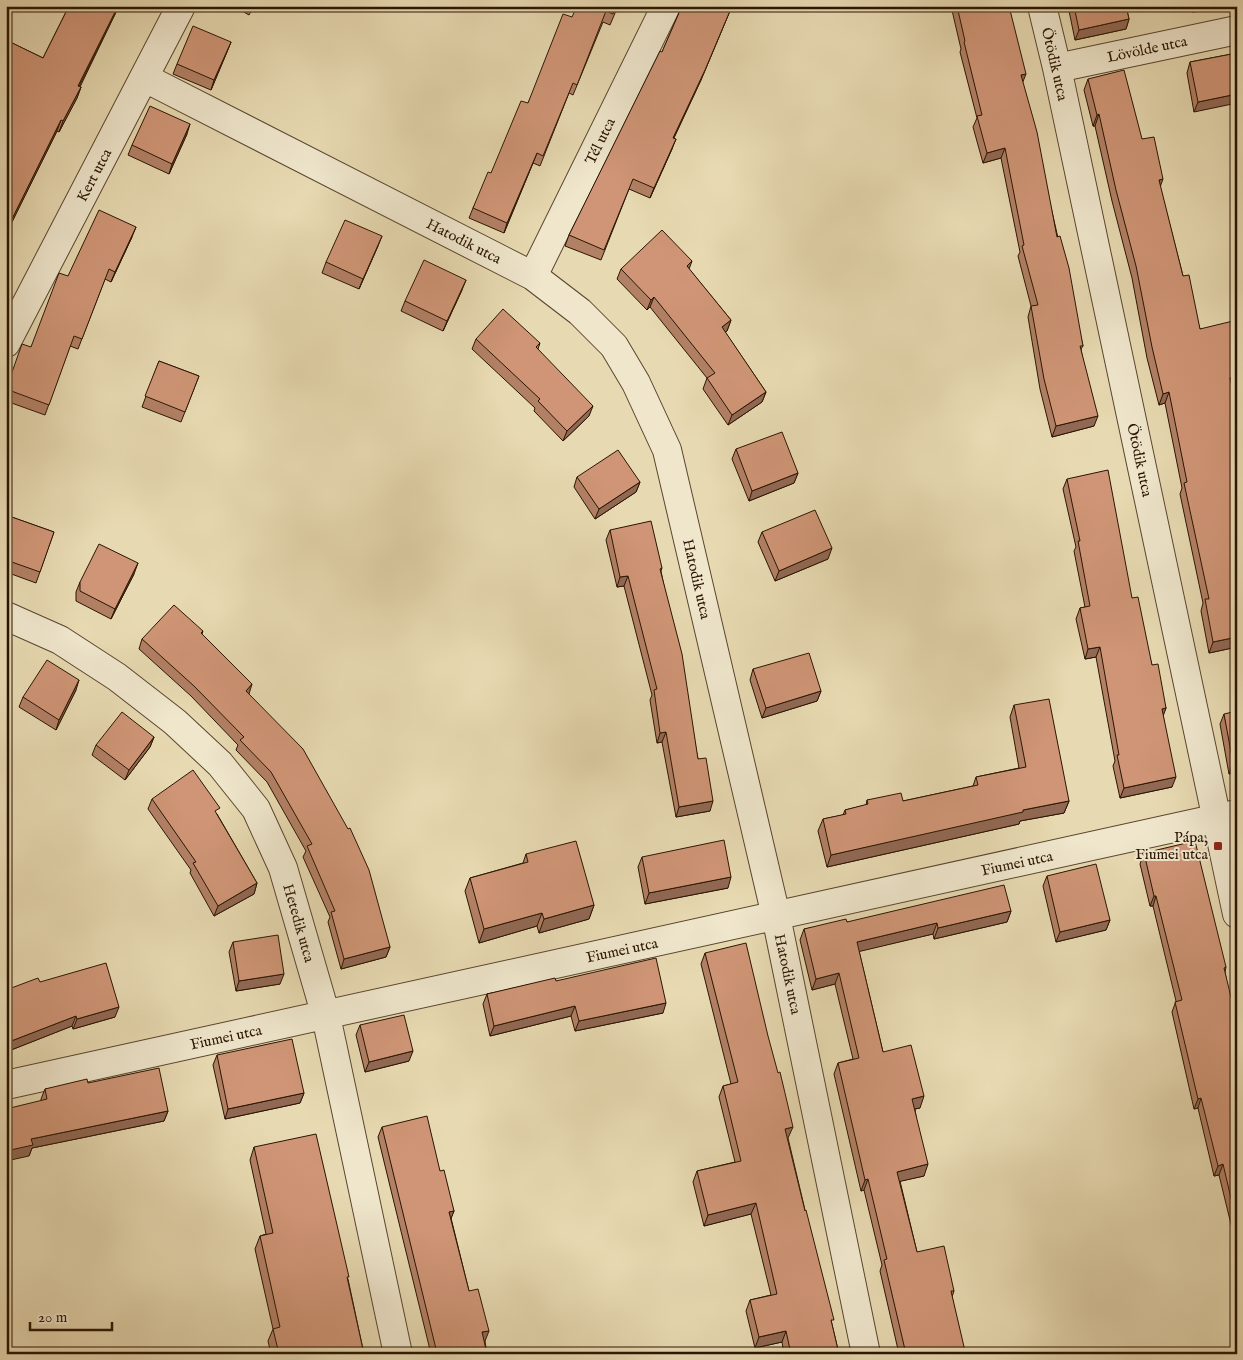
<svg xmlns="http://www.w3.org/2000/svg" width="1243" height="1360" font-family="'IM FELL English',serif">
  <rect width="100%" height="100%" fill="#e7d9b1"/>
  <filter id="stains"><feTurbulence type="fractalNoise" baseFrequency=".004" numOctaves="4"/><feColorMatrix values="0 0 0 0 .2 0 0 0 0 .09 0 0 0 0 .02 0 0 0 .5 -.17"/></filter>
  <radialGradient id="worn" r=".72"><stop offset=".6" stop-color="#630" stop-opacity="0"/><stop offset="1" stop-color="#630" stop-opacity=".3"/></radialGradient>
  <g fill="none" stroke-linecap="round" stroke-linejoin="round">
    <defs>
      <path id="street" d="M1042,6L1057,68L1237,914
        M1057,68L1237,30
        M145,78L533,276L580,312L614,346L636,383L667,450L776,916L866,1354
        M533,276L666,6
        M6,343L181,6
        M6,616L60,640L117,677L175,722L220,764L256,809L283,868L326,1016L398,1354
        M6,1085L1237,814"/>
    </defs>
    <use href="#street" stroke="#59462e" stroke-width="30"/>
    <use href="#street" stroke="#efe6cc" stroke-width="28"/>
  </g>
  <path fill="#b28065" stroke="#2a1502" d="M69,6H119L80,87H81L77,98L59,132L57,131L6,234V40L43,58Z
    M233,6H254L249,15Z
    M618,6L610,25L603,22L573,95L569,93L540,166L533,163L504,233L469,218L473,208L528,103L572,17Z
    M682,6H732L701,80L674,138L672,149L650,198L629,189L601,260L565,246L569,235L662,52Z
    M951,6H1009L1022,82L1083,346L1081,349L1094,426L1052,437L1040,389L1028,317L1031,306L1018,256L1020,252L1001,158L983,163L973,127L977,118L960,52L961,49Z
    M1068,6H1126L1129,19L1126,29L1075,40Z
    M1192,6H1237V8L1192,12Z
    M231,42L211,90L173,74L177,64Z
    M1237,53L1194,112L1187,73L1190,62Z
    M1088,79L1142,139L1160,187L1183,276L1200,329L1237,337V386L1232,387L1237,411V454H1234L1237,465V647L1209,653L1201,611L1203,603L1180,494L1182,488L1165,403L1159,405L1147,358L1132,278L1112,201L1095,126H1093L1084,90Z
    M187,134L169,174L128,155L132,145Z
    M132,237L111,282L105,279L78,349L70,346L45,415L6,401V388L31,347L68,276Z
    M378,246L359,289L322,273L326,262Z
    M621,269H689L731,320L727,331L725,332L766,392L762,402L728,425L703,389L707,378L650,307L647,310L617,279Z
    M462,290L443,331L401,311L405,301Z
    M476,339L540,343L538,349L589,416L563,441L534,411L535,408L472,349Z
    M159,361L199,376L181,422L142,407Z
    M736,449L798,473L794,483L749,501L732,459Z
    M577,477L640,482L636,492L595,519L574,487Z
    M1067,479L1132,598L1152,665L1166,708L1163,715L1172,787L1120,798L1113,766L1115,761L1096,657L1085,659L1076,619L1080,608L1085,607L1074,551L1076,547L1063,489Z
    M6,515L54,532L36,583L6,572Z
    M610,530L662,568L661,571L698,759L710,811L676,817L662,742L657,743L650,700L652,695L624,586L617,587L606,540Z
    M762,532L828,559L775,581L758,542Z
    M134,574L111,619L76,601V592L80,582Z
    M203,631L202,634L249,694L390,947L386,957L341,969L328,922L330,917L303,857L306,851L267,782L236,750L238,745L191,696L139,649L142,639Z
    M753,669L821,691L817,701L762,718L750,680Z
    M76,690L56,730L19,707L23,697Z
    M1014,705L1069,801L1064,813L1020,821L1019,824L827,867L818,831L823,819L843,815L845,810L866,805L867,800L903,801L973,786L976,777L1019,768L1010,717Z
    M1224,714L1237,772L1229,774L1220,724Z
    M154,737L150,747L125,780L92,755L96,745Z
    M152,799L217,814L257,883L254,894L214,916L190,873L191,870L148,809Z
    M1144,853L1226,967L1225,972L1237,1043V1269L1234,1257L1237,1249L1219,1175L1214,1176L1198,1108L1194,1109L1172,1012L1176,1001L1153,906H1150L1140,864Z
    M526,854L594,905L589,919L539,933L537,926L479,943L465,891L470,878L523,863Z
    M642,857L728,888L645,904L638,867Z
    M1047,876L1110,920L1106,930L1056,942L1043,886Z
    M1011,911L1007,922L934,939L933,934L859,951L883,1052L920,1108L915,1109L924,1176L900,1181L917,1252L954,1291L952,1297L964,1354H899L880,1271L882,1265L864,1190L861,1191L834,1074L838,1063L853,1059L835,984L812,990L800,940L804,929L847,922Z
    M233,942L280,984L236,991L229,952Z
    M705,953L788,1138L839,1354H784L782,1342L755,1348L746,1311L750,1300L771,1295L751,1214L704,1226L693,1182L697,1171L735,1162L719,1097L723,1086L731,1084L701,964Z
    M556,981L663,1013L575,1031L571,1016L490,1036L483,1004L487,994Z
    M6,990L115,1017L73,1029L72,1026L6,1052Z
    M360,1025L409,1061L365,1072L356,1035Z
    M217,1055L304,1093L300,1103L225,1119L213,1065Z
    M88,1083L168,1111L164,1121L32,1148L29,1156L41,1101V1099L45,1089Z
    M382,1127L440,1171L454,1211L451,1218L469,1291L485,1341L487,1354H431L378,1137Z
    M254,1147L348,1279L364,1354H271L268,1341L273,1329L255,1249L260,1236L266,1234L250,1160Z"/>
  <path fill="#916853" stroke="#2a1502" d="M118,6H119L74,97L78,86Z
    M732,6L701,80L669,148L673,138Z
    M1194,6H1237V7L1192,12Z
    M1129,19L1126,29L1075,40L1079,30Z
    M231,42L227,52L211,90L214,80Z
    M1026,74L1022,84L1021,75Z
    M81,87L77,98L59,132L63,121Z
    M1237,94V103L1194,112L1198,102Z
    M1099,114L1095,126H1093L1097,115Z
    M61,120L57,131L6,234V231Z
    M190,124L187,134L169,174L172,164Z
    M676,139L672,149L650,198L654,188Z
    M1005,148L1001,158L983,163L987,153Z
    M537,153L533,163L504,233L507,223Z
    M1163,179L1159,190V180Z
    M136,227L132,237L111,282L115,272Z
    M382,236L378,246L359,289L363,279Z
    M692,261L688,272L687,266Z
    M466,280L462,290L443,331L447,321Z
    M654,297L650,307L647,310L651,300Z
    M731,320L727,331L719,337L722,327Z
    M1237,376V386L1226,389L1230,378Z
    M766,392L762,402L728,425L732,415Z
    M1169,392L1165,403L1159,405L1163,394Z
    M593,406L589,416L563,441L567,431Z
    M1098,416L1094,426L1052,437L1056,426Z
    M1237,443V454L1228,456L1232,444Z
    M798,473L794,483L749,501L752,491Z
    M640,482L636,492L595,519L599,509Z
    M832,548L828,559L775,581L779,571Z
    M138,563L134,574L111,619L115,609Z
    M628,576L624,586L617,587L620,577Z
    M1237,637V647L1209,653L1213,642Z
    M1100,647L1096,657L1085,659L1088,649Z
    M79,680L76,690L56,730L59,720Z
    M252,684L249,694L246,691Z
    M821,691L817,701L762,718L766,708Z
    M1166,708L1162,719V709Z
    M666,732L662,742L657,743L660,733Z
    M154,737L150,747L125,780L129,770Z
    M1233,763H1237V772L1229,774Z
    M1176,777L1172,787L1120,798L1124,788Z
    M713,801L710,811L676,817L679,807Z
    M1069,801L1064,813L1020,821L1019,824L827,867L831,855L1023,810Z
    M731,877L728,888L645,904L649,893Z
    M257,883L254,894L214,916L218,906Z
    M1154,896H1156L1153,906H1150Z
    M594,905L589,919L539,933L544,919Z
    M1011,911L1007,922L934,939L938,928Z
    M542,913L537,926L479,943L484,929Z
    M1110,920L1106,930L1056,942L1060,932Z
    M937,923L933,934L853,953L857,942Z
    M390,947L386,957L341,969L344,959Z
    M839,973L835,984L812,990L816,979Z
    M284,974L280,984L236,991L239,981Z
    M666,1003L663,1013L575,1031L579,1021Z
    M575,1006L571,1016L490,1036L494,1026Z
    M119,1007L115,1017L73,1029L77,1019Z
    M76,1016L72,1026L6,1052V1043Z
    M1234,1029H1237V1032L1234,1038Z
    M413,1051L409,1061L365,1072L369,1062Z
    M304,1093L300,1103L225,1119L228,1109Z
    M924,1096L920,1108L908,1110L912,1099Z
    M1201,1098L1198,1108L1194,1109L1198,1099Z
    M168,1111L164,1121L32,1148L29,1156L6,1161V1151L31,1139Z
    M793,1127L788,1138L781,1140L785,1129Z
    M928,1164L924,1176L893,1183L897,1172Z
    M1223,1164L1219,1175L1214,1176L1218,1166Z
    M868,1179L864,1190L861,1191L865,1180Z
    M756,1203L751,1214L704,1226L708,1215Z
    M454,1211L450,1221L449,1212Z
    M489,1331L485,1341L479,1342L482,1332Z
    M786,1331L782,1342L755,1348L759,1337Z
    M965,1351L964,1354H954Z"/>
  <path fill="#cf9576" stroke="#2a1502" d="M69,6H118L78,86L81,87L63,121L61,120L6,231V40L43,58Z
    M577,6H617L613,14L606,11L577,85L573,83L543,156L537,153L507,223L473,208L488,172L491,173L521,101L528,103L563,14L572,17Z
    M682,6H732L705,70L673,138L676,139L654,188L633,179L604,250L569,235L660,51L662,52Z
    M957,6H1009L1026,74L1021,75L1037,132L1057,237L1060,236L1069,268L1083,346H1080L1098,416L1056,426L1044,379L1031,306L1038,305L1022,246L1024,245L1005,148L987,153L977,116L982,115L964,42L965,41Z
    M1074,6H1126L1129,19L1079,30Z
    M193,26L231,42L214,80L177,64Z
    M1237,53V94L1198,102L1190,62Z
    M1124,70L1142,139L1154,137L1163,179L1159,180L1183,276L1189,275L1200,329L1233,321L1237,337V376L1230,378L1237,411V443L1232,444L1237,465V637L1213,642L1205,599H1209L1184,483L1187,482L1169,392L1163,394L1152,347L1136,266L1116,190L1099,114L1097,115L1088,79Z
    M150,106L190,124L172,164L132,145Z
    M99,210L136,227L115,272L109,269L82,339L74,336L49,405L6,389L22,344L31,347L59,273L68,276Z
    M345,220L382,236L363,279L326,262Z
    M662,230L692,261L687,266L731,320L722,327L766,392L732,415L707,378L715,373L654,297L651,300L621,269Z
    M424,260L466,280L447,321L405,301Z
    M503,309L540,343L536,347L593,406L567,431L538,401L540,399L476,339Z
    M159,361L199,376L185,412L145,396Z
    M782,432L798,473L752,491L736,449Z
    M618,450L640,482L599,509L577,477Z
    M1108,470L1132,598L1138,597L1152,665L1158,664L1166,708L1162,709L1176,777L1124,788L1117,755H1119L1100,647L1088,649L1080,608L1090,606L1078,541H1080L1067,479Z
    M815,510L832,548L779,571L762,532Z
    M6,515L54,532L40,572L6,560L7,556L6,555Z
    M651,521L662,568L660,569L682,654L698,759L706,758L713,801L679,807L666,732L660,733L654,690L657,689L628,576L620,577L610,530Z
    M99,544L138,563L115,609L80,591V582Z
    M174,605L203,631L201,633L252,684L246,691L303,749L348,829L350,828L369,870L390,947L344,959L331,912L335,911L307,846L312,844L271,772L240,740L244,737L194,686L142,639Z
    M809,653L821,691L766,708L753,669Z
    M47,660L79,680L59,720L23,697Z
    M1049,699L1069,801L1023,810V812L831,855L823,819L846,814L845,810L868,804L867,800L901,793L903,801L978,785L976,777L1026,767L1014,705Z
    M1237,711V763H1233L1224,714Z
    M122,712L154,737L129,770L96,745Z
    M193,770L220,808L215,811L257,883L218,906L193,863L196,862L152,799Z
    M724,840L731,877L649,893L642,857Z
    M576,841L594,905L544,919L542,913L484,929L470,878L528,862L526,854Z
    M1195,841L1226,967L1224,968L1237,1022V1029H1234L1237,1043V1224L1223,1164L1218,1166L1201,1098L1198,1099L1175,1002L1182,1000L1156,896H1154L1144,853Z
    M1096,864L1110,920L1060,932L1047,876Z
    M1004,885L1011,911L938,928L937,923L857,942L883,1052L911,1045L924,1096L912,1099L928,1164L897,1172L917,1252L944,1246L954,1291H951L965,1351L954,1354H906L884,1260L887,1259L868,1179L865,1180L838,1063L859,1058L839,973L816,979L804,929L846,919L847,922Z
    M278,935L284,974L239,981L233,942Z
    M746,943L768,1036L778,1073L780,1072L793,1127L785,1129L805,1211L806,1210L834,1320H831L839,1354H791L786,1331L759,1337L750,1300L777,1294L756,1203L708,1215L697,1171L741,1161L723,1086L738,1082L705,953Z
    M656,958L666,1003L579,1021L575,1006L494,1026L487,994L555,978L556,981Z
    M106,963L119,1007L77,1019L76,1016L6,1043V990L38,978L40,982Z
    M404,1015L413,1051L369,1062L360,1025Z
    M292,1039L304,1093L228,1109L217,1055Z
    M159,1068L168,1111L31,1139L33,1145L6,1151V1109L47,1099L45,1089L87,1079L88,1083Z
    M427,1116L440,1171L444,1170L454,1211L449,1212L469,1291L478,1289L489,1331L482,1332L487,1354H435L437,1353L382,1127Z
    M316,1134L349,1277H347L364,1354H279L273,1329L280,1327L260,1236L273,1233L254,1147Z"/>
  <rect fill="#8f2418" stroke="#efe6cc" stroke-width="2" x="1213" y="841" width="10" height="10" rx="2.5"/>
  <g text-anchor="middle" stroke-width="4" stroke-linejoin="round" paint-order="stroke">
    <g font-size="15" fill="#2a1502" stroke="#efe6cc">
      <text transform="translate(1147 49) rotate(-12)" y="5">Lövölde utca</text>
      <text transform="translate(1055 64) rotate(77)" y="5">Ötödik utca</text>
      <text transform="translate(600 141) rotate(-64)" y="5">Tél utca</text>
      <text transform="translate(94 175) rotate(-62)" y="5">Kert utca</text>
      <text transform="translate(464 241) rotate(27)" y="5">Hatodik utca</text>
      <text transform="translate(1140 460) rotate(78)" y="5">Ötödik utca</text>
      <text transform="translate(697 579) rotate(77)" y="5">Hatodik utca</text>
      <text transform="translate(1017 863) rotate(-12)" y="5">Fiumei utca</text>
      <text transform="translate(299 923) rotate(74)" y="5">Hetedik utca</text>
      <text transform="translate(622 950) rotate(-12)" y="5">Fiumei utca</text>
      <text transform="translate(788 974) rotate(78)" y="5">Hatodik utca</text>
      <text transform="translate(226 1037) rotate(-12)" y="5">Fiumei utca</text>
    </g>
    <g font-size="15" fill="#2a1502" stroke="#efe6cc" text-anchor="end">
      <text x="1208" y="842">Pápa,<tspan x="1208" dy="17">Fiumei utca</tspan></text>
    </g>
  </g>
  <rect width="1243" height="1360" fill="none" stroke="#e7d9b1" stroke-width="25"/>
  <rect x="8" y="8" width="1228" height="1345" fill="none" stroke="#2a1502" stroke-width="2.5"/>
  <rect x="12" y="12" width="1218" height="1335" fill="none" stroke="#2a1502"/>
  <path d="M30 1322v8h82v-8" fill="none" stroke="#2a1502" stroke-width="2.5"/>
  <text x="38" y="1322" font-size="15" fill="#2a1502" stroke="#efe6cc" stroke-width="4" paint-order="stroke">20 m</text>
  <rect width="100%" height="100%" filter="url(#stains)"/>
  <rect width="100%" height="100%" fill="url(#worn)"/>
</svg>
